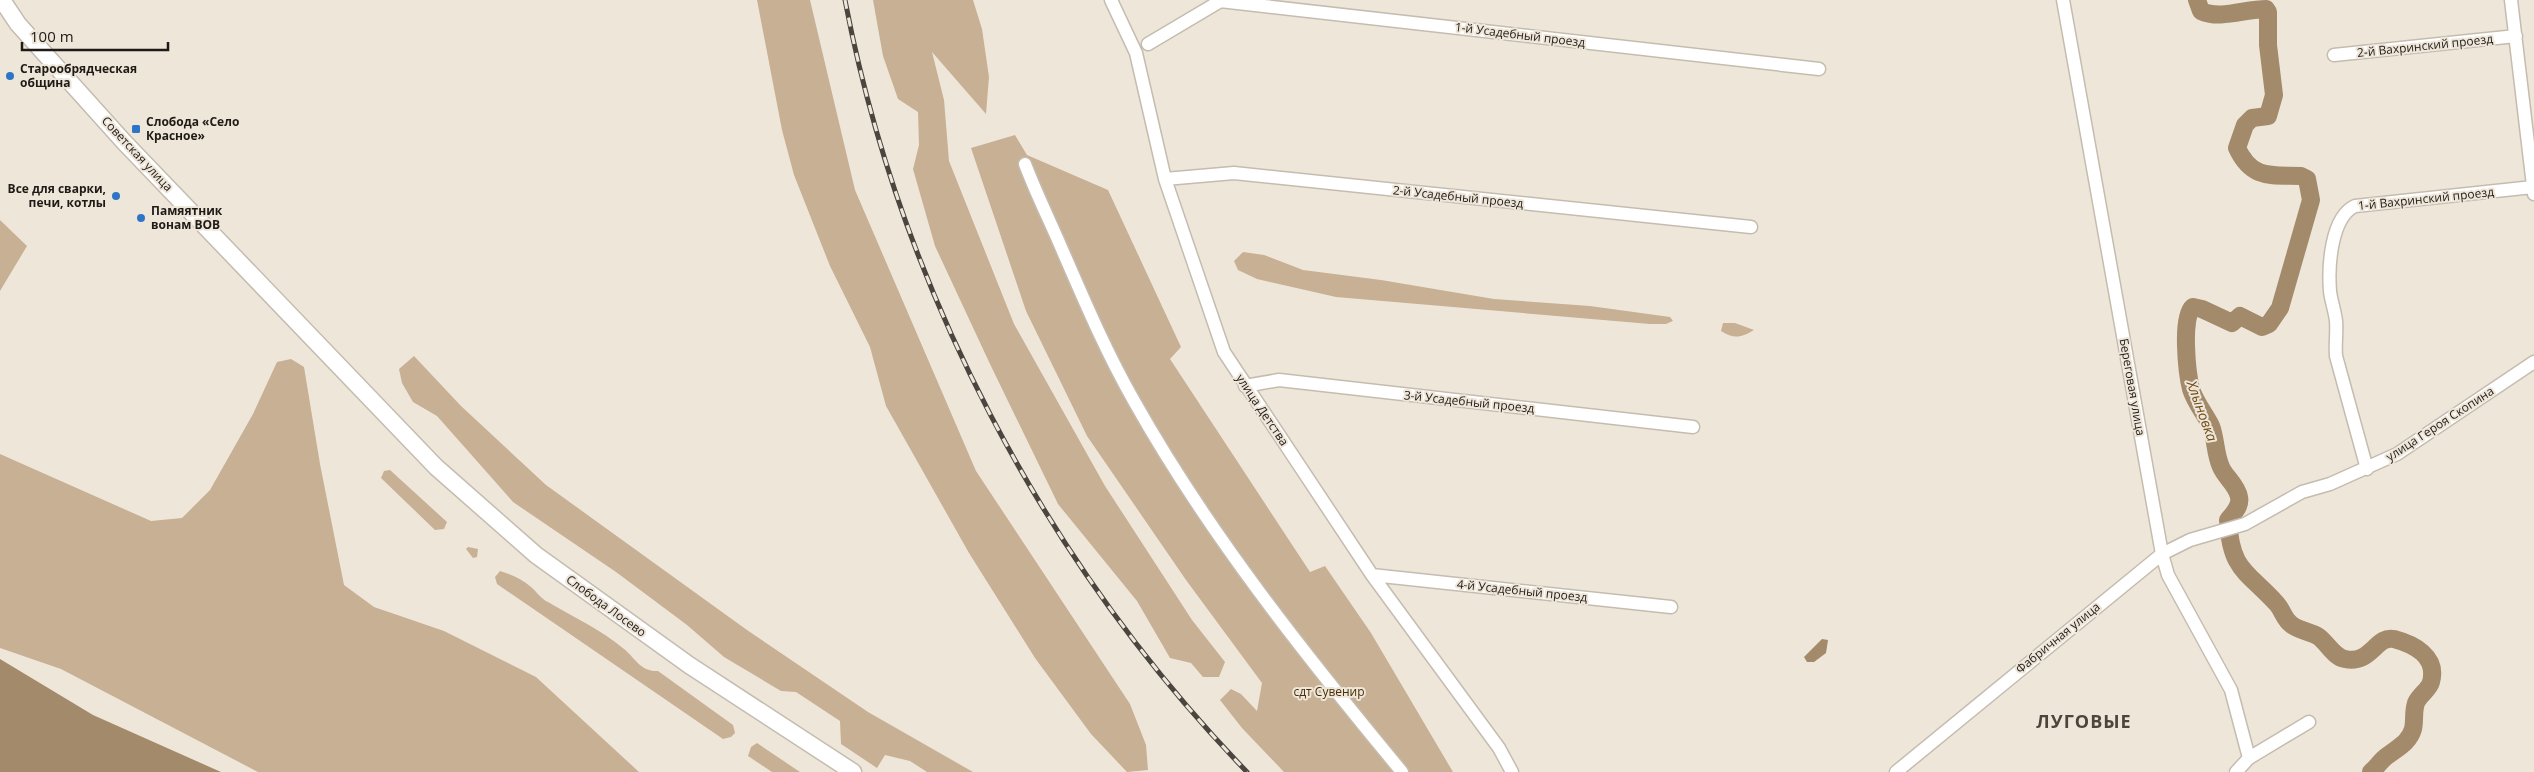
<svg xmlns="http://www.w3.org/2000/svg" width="2534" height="772" font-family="'Open Sans',sans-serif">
  <rect width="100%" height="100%" fill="#efe6da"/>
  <path fill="#c7b093" d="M757,0H810L855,190L976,471L1130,704L1146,745L1148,770L1127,772L1091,734L1035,658L969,553L886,406L870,347L830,266L794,175L782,130Z
    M873,0H973L982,29L989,77L986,114L932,52L944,100L949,161L1014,324L1105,486L1192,620L1225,662L1219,677H1203L1191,663L1170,658L1137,601L1058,504L990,364L935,246L913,169L919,145L918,112L898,99L883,56Z
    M1015,135L1027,155L1108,190L1181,347L1170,359L1310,572L1325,566L1371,633L1453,772H1284L1242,728L1220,700L1231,689L1241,694L1257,711L1262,683L1186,580L1087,436L1026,311L971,148Z
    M0,220L27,246L0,291Z
    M1243,252L1264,255L1303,270L1381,280L1494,299L1590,306L1670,317L1673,321L1666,324H1650L1336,297L1257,279L1238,270L1234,261Z
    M1723,323H1735L1754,330C1741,338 1734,339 1721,331Z
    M414,356L461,406L546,485L747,630L868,712L973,772H927L910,761L885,755L877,768L841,744L840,721L796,692L781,691L724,657L687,625L616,572L513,502L437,416L413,402L402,383L399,369Z
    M291,359L304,367L320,464L344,585L374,607L444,631L536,677L639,772H258L61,669L0,648V454L151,521L182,518L210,490L253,414L277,362Z
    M390,470L447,522L444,529L435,530L381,478L384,471Z
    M468,547L478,549L477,557L473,558L466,549Z
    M500,571C512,575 522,579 531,587C537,592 541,599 548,602C573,617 602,630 624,649C636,659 641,672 658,671L733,725L735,733L731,737L723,739L497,584L495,577Z
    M757,743L794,768L800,772H772L748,756L751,747Z"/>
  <path fill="#a28a6b" d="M1822,639L1828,640L1826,653L1814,662H1807L1804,657Z
    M0,659L93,715L221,772H0Z"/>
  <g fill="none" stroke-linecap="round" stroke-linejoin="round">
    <path stroke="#a28a6b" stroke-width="18" d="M2197,0L2201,11C2220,20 2245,9 2266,9L2268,12V45L2274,95L2268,116L2252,118L2245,125L2237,148C2252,180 2271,175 2301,176L2307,179L2311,200L2280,308L2269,324L2262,327L2240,316L2232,323L2202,309L2193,307C2181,317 2187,373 2191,389C2195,402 2205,414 2211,426C2216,439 2215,454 2221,467C2225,477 2237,485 2239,497C2241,506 2234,513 2228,520C2231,571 2246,570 2277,604C2283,611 2284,620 2292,625C2300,631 2312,632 2319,637C2328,644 2334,657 2345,659C2371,665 2376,635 2394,639C2413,644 2438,656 2431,682C2429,690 2419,695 2416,703C2413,712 2415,720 2413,729C2409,743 2397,748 2387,756C2381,760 2377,767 2371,772"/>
    <defs>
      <path id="minor" d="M1111,0L1136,53L1165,179L1224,352L1372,575L1499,748L1512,772
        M2063,0L2162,554L2168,575L2231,690L2249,758
        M2511,0L2534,194
        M1220,1L1819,69
        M1148,44L1222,0
        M2334,55L2516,36
        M1025,164C1036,193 1049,219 1061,247C1084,300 1106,352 1134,401C1208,533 1306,656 1402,772
        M1165,179L1234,173L1751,227
        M1245,386L1279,380L1693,427
        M2367,469L2336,356C2335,344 2337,333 2336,321C2335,311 2331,301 2330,291C2328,266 2331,217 2355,206L2533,187
        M1372,575L1671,607
        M1896,772L2162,554L2190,540L2245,524L2302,492L2330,484L2397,454L2534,362
        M2236,772L2249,758L2309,722"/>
      <path id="major" d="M2,0L18,24L124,142L436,467L536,555L689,665L853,772"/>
    </defs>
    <use href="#minor" stroke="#c5bcb0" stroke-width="15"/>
    <use href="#major" stroke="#c5bcb0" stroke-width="19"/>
    <use href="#minor" stroke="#fff" stroke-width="12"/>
    <use href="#major" stroke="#fff" stroke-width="16"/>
    <defs>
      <path id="rail" d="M845,0C900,287 1044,562 1247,772"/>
    </defs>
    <use href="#rail" stroke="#4a453f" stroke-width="5"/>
    <use href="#rail" stroke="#efe6da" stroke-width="3" stroke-dasharray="9" stroke-linecap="butt"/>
  </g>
  <g fill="#2d76c7" stroke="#efe6da" stroke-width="2">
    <circle cx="10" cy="76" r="5"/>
    <rect x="131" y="124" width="10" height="10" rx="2.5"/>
    <circle cx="116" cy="196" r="5"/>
    <circle cx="141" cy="218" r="5"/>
  </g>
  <g text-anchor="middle" stroke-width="4" stroke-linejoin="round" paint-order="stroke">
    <g font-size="12" fill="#1e1a16" stroke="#efe6da">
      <text transform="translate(1520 35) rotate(7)" y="4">1-й Усадебный проезд</text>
      <text transform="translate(2425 46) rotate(-6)" y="4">2-й Вахринский проезд</text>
      <text transform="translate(137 154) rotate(47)" y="4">Советская улица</text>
      <text transform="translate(1458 197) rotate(6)" y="4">2-й Усадебный проезд</text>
      <text transform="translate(2426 199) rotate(-6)" y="4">1-й Вахринский проезд</text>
      <text transform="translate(2132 387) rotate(80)" y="4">Береговая улица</text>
      <text transform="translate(1469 402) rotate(6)" y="4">3-й Усадебный проезд</text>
      <text transform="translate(1262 410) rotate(56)" y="4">улица Детства</text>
      <text transform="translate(2440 424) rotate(-33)" y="4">улица Героя Скопина</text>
      <text transform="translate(1522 591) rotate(6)" y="4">4-й Усадебный проезд</text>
      <text transform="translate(606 606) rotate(36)" y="4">Слобода Лосево</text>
      <text transform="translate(2058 638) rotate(-39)" y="4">Фабричная улица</text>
    </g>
    <g font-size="12" font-weight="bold" fill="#1e1a16" stroke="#efe6da" text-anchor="start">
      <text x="20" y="73">Старообрядческая<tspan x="20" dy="14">община</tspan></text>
      <text x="146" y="126">Слобода «Село<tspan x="146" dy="14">Красное»</tspan></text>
      <text x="106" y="193" text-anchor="end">Все для сварки,<tspan x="106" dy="14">печи, котлы</tspan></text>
      <text x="151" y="215">Памяятник<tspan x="151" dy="14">вонам ВОВ</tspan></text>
    </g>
    <g font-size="12" fill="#492f05" stroke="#efe6da">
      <text x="1329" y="696">сдт Сувенир</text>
    </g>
    <g font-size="14" font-style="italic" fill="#704d17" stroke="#efe6da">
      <text transform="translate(2202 411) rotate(70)" y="5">Хлыновка</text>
    </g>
    <g font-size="18" font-weight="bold" letter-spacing="1" fill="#4d453c" stroke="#efe6da">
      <text x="2084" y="728">ЛУГОВЫЕ</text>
    </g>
  </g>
  <path d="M22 42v8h146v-8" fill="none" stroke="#1e1a16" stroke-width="2.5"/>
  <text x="30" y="42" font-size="15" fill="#1e1a16" stroke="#efe6da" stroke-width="4" paint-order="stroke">100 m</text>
</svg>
